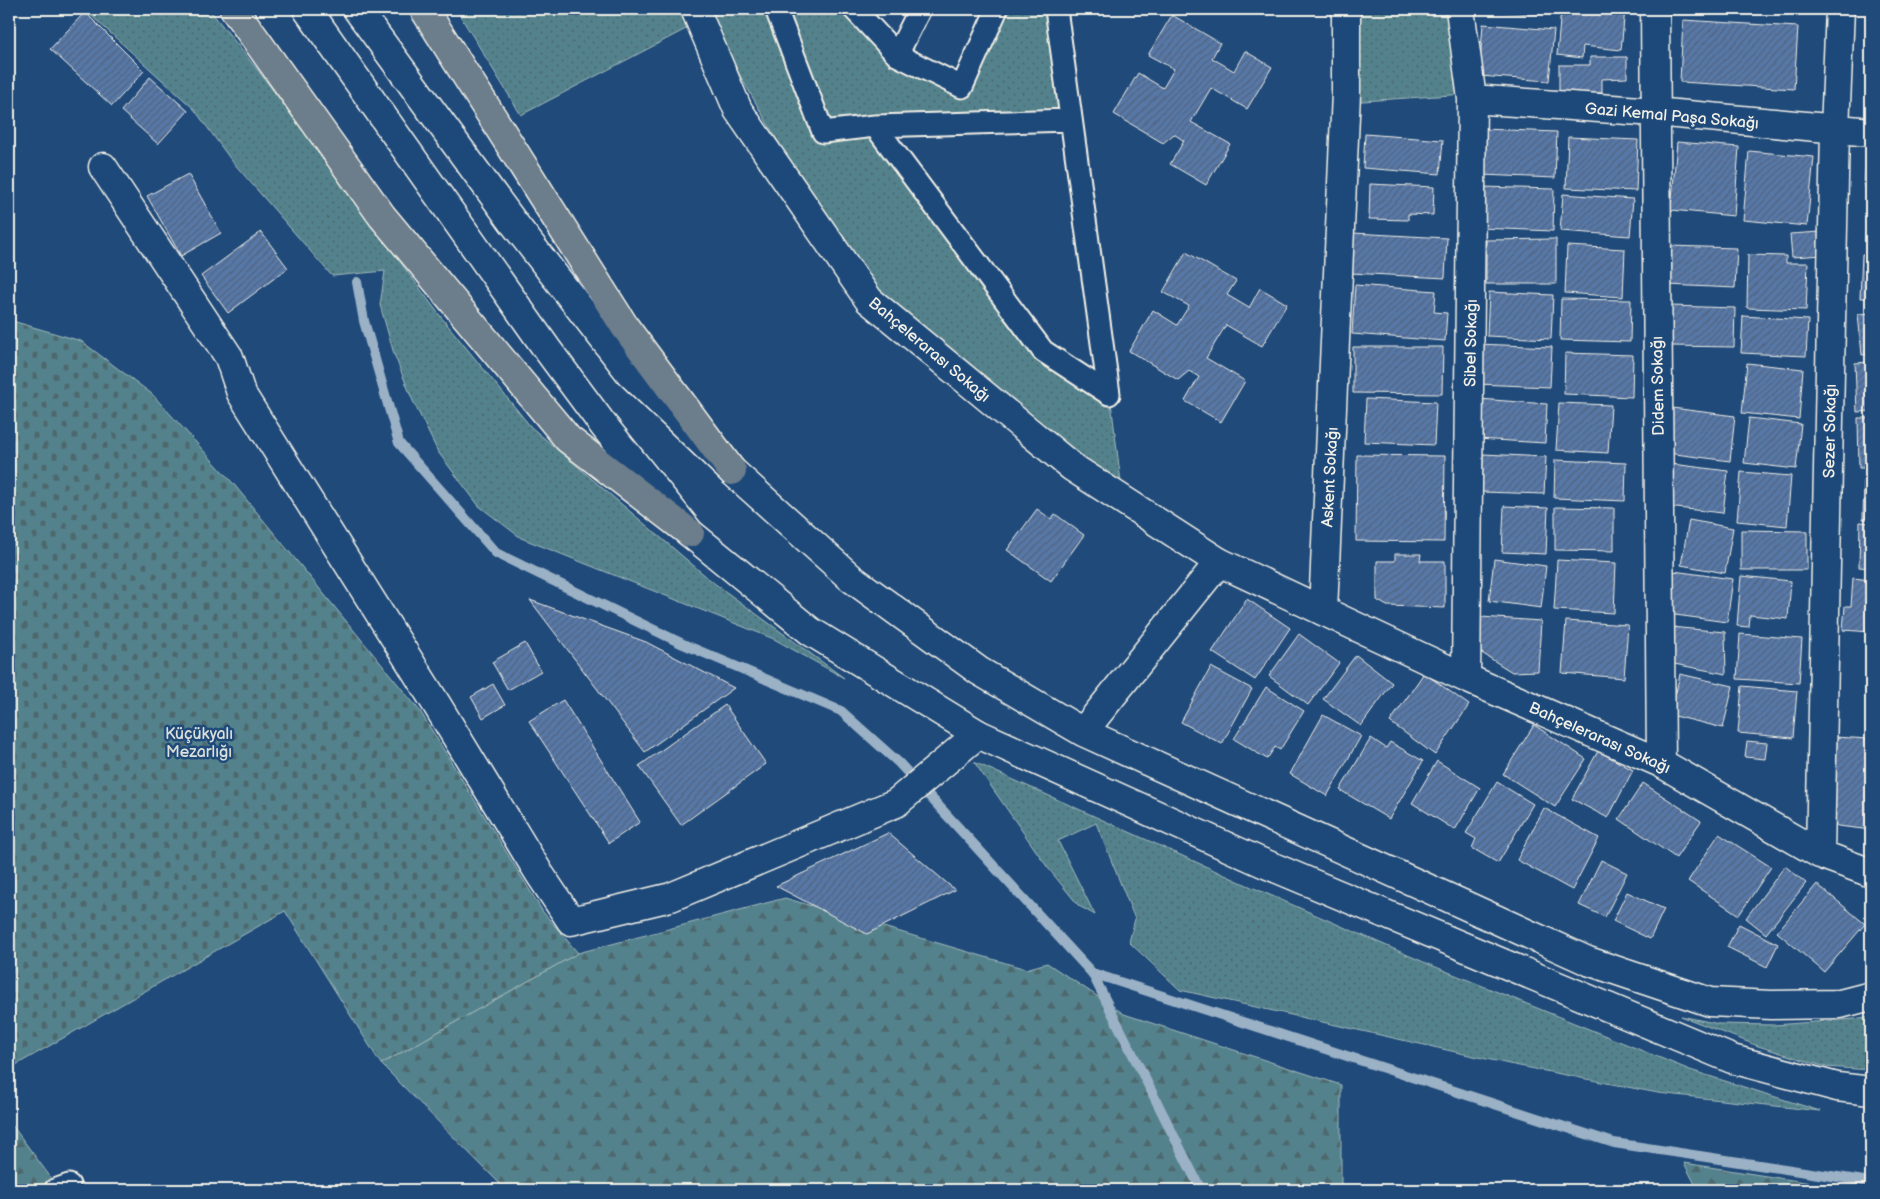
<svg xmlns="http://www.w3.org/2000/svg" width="1880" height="1199" font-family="'Balsamiq Sans',sans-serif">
  <defs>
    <pattern id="grass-dots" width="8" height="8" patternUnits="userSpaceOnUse" patternTransform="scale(1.25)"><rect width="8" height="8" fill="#53828d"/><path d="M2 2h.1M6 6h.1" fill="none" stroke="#4e686d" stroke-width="1.8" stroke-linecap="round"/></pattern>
    <pattern id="forest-firs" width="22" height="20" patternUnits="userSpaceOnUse" patternTransform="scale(1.25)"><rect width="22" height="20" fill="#53828d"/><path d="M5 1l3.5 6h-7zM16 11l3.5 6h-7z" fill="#4e686d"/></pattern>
    <pattern id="cemetery-stones" width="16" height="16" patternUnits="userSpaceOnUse" patternTransform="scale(1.25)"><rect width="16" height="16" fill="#53828d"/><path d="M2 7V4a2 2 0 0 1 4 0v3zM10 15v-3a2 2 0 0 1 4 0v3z" fill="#4e686d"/></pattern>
    <pattern id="building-hatch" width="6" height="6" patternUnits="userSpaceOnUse" patternTransform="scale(1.25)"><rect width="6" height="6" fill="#5778a8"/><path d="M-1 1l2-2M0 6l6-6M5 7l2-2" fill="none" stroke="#51627c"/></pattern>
  </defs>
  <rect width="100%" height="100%" fill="#1f4a7a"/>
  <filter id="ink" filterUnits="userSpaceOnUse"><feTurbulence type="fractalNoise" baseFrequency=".02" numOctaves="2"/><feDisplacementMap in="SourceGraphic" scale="10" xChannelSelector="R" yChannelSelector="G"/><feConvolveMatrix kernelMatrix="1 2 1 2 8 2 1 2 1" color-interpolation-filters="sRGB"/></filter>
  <g filter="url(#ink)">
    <path fill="url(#grass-dots)" stroke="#a4baba" d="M84,9H209L260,73L441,317L531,427L714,583L844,678L774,639L521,538L479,506L438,452L413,401L394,354L380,305L385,271L332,276L231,160L194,109Z
      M456,9H702L707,17L724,9H854L897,55L960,85L996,9H1051L1060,111L875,126L1043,351L1110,394L1124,506L869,300L707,18L521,115Z
      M1346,9H1460L1466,94L1348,102Z
      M974,762L1247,885L1426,963L1690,1070L1820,1111L1658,1093L1509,1064L1180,990L1129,942L1135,919L1096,823L1058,841L1095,915L1079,906L1048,868Z
      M1681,1016L1719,1024L1774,1025L1854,1019L1871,1016V1070L1826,1067L1758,1046Z"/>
    <path fill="url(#forest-firs)" stroke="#a4baba" d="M785,898L1026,969L1047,963L1124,1014L1341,1085V1190H506L381,1064L578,953Z
      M9,1121L60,1190H9Z
      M1684,1163L1855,1190H1698Z"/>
    <path fill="url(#cemetery-stones)" stroke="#a4baba" d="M9,320L81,341L152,394L232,482L420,711L543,912L578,953L381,1064L285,911L9,1069Z"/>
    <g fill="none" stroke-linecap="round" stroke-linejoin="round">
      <path stroke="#9bb1c5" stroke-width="10" d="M357,282L364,321L399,443L496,553L683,644L841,711L899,763L1092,973L1201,1190
        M1092,973L1614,1143L1871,1182"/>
    </g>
    <path fill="url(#building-hatch)" stroke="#f4f1e8" d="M1465,9H1540L1539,14Z
      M1561,9H1625L1621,50L1583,46L1582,58L1557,55Z
      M85,12L144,71L112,106L50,49Z
      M1172,15L1220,43L1212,58L1234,71L1245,51L1272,67L1247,109L1211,88L1191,122L1230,144L1206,185L1170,164L1184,141L1174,134L1163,143L1114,114L1138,73L1163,88L1174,69L1148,55Z
      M1683,20L1798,27L1794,89L1680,82Z
      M1483,24L1554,30L1549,81L1479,76Z
      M1590,57H1627V78L1602,79V93H1559V65H1590Z
      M150,77L188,111L158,144L121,111Z
      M1483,129L1557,132L1555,178L1481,175Z
      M1365,134L1443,140L1440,174L1363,168Z
      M1568,137L1638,140L1636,191L1566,188Z
      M1677,142L1739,147L1734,216L1671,210Z
      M1867,146H1871V187L1864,186Z
      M1749,151L1814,157L1807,226L1743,220Z
      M188,174L221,233L181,256L147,196Z
      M1370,184L1434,187L1433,215L1408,214V220L1369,219Z
      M1481,187L1554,189L1553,231L1480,228Z
      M1563,194L1633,199L1630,236L1560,231Z
      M1867,201H1871V242L1865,241Z
      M261,232L288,268L228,313L201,276Z
      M1821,232L1824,255L1792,257L1790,234Z
      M1353,233L1447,238L1445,278L1351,273Z
      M1556,239V284H1486V240Z
      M1567,246L1625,249L1623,297L1565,293Z
      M1669,246L1737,248L1735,288L1667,285Z
      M1186,252L1236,281L1227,295L1249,308L1260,288L1287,304L1262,346L1226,325L1206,358L1245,381L1221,422L1185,401L1199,377L1189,371L1178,380L1129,351L1153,310L1177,325L1189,306L1163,292Z
      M1862,254H1871V298H1860Z
      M1748,255L1786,256V263H1808L1806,310L1747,308Z
      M1355,285L1436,291L1434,312L1447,313L1445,341L1352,334Z
      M1489,292L1553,295L1551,339L1487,336Z
      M1561,299L1631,300L1630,342L1560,340Z
      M1671,306L1735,308L1734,347L1670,346Z
      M1871,313V354L1862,355L1858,314Z
      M1743,316L1808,320L1806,356L1741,353Z
      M1478,344L1552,347L1550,387L1476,384Z
      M1353,347H1443L1442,394L1353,393Z
      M1565,353L1633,355L1632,397L1564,394Z
      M1871,362V411L1857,412L1855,363Z
      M1747,363L1803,369L1799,419L1742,413Z
      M1366,399L1436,402L1434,445L1364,442Z
      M1479,399L1547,404L1545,443L1477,439Z
      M1559,403L1611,405L1608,453L1556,450Z
      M1672,408L1735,416L1730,461L1667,453Z
      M1749,418L1801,424L1796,469L1744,463Z
      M1858,418H1871V468H1859Z
      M1483,454L1546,457L1544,494L1482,492Z
      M1357,455L1445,456L1444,542L1356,541Z
      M1555,460L1626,463L1625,501L1554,498Z
      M1672,464L1728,471L1723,513L1667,507Z
      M1741,472L1791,476L1787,526L1737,521Z
      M1864,478H1871V519H1863Z
      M1504,506L1548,508L1546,554L1502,552Z
      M1555,507L1614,508V551L1555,550Z
      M1037,509L1051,519L1055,514L1084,535L1051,581L1007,550Z
      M1689,520L1733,528L1725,573L1681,565Z
      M1860,522L1871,523V568L1859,567Z
      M1741,530L1807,531V570H1741Z
      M1395,554H1421L1420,561H1445V608L1387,606L1377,600V561H1395Z
      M1494,559L1546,566L1541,608L1489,601Z
      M1557,560L1616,563L1614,613L1554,610Z
      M1673,571L1733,579L1727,622L1668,614Z
      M1741,576L1791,581L1788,619L1750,615L1749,627L1737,626Z
      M1853,578L1871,580V632L1843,630L1845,606H1851Z
      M1247,599L1290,628L1255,680L1212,652Z
      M530,600L646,642L734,688L645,752Z
      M1481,617L1541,621L1538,671L1512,672L1477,650Z
      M1566,621L1628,625L1624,678L1562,673Z
      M1670,627L1725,632L1726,674L1669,663Z
      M1299,634L1339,663L1308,705L1269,676Z
      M1740,634L1802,639L1799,683L1737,679Z
      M1870,638H1871V685H1869Z
      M525,643L541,671L508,690L492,662Z
      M1356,655L1392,683L1361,726L1323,699Z
      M1211,667L1252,689L1222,744L1181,722Z
      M1424,673L1469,705L1435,755L1390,722Z
      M1680,674L1733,686L1723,728L1671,715Z
      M493,684L505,705L483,718L471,697Z
      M1742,686L1797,691L1793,738L1738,733Z
      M1266,687L1304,711L1280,750L1275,747L1267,759L1234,739Z
      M563,700L640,822L609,843L529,721Z
      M725,705L766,764L681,825L639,766Z
      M1323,715L1361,736L1327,796L1290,774Z
      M1534,725L1586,759L1555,807L1503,774Z
      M1835,737L1869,739V742L1871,743V830L1838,826L1830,821Z
      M1371,738L1386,748L1390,742L1423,761L1389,819L1340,790Z
      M1747,741L1767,743L1765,759L1745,757Z
      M1598,751L1633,770L1608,818L1572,799Z
      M1437,761L1480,788L1455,830L1412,803Z
      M1497,782L1533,804L1498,863L1472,848L1476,839L1466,833Z
      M1643,783L1701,821L1676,858L1619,819Z
      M1544,808L1599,838L1572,890L1517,860Z
      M888,833L955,890L867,934L776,886Z
      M1719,834L1771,867L1739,915L1688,881Z
      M1601,860L1627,873L1605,917L1579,905Z
      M1785,866L1806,883L1766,934L1746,918Z
      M1817,884L1865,924L1824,972L1777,932Z
      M1627,892L1664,909L1650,939L1613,921Z
      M1739,924L1778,944L1767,967L1727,947Z"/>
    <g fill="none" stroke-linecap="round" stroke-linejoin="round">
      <defs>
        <path id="lane" d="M776,9L823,132L875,126
          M854,9L897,55L962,87L997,9
          M1056,9L1109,394
          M897,55L920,9
          M1071,120L875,126L1043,351L1109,394
          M55,1190L69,1185"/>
        <path id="street" d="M695,9L738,110L869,300L1072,467L1219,562
          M1460,9L1472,99L1466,678
          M1655,9L1661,763
          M1472,99L1655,112L1871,132
          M103,167L229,357L241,393L437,705L539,873L571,921L671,897L896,803L978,734
          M1323,611L1466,678L1661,763L1820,854L1871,873
          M1820,854L1835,130L1840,9"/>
        <path id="secondary" d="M307,9L547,349L604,426L690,533L810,631L978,734L1261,862L1732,1059L1837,1087L1871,1091
          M357,9L513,222L630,373L732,471L851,578L979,671L1083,732L1588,961L1710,1002L1771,1005L1840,1004L1871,996
          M1083,732L1219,562L1323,611L1346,93V9"/>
        <path id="highway" d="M234,9L382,216L568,439L690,533
          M424,9L625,327L732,471"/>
      </defs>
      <use href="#lane" stroke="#f4f1e8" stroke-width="25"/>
      <use href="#street" stroke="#f4f1e8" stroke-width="31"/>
      <use href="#secondary" stroke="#f4f1e8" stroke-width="31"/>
      <use href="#highway" stroke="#f4f1e8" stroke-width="31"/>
      <use href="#lane" stroke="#1f4a7a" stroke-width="21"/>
      <use href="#street" stroke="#1f4a7a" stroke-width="28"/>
      <use href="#secondary" stroke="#1f4a7a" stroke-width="28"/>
      <use href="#highway" stroke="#6c7d8b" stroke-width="28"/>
    </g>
  </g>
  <g text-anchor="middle" stroke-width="5" stroke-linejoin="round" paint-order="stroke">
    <g font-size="16" fill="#f4f1e8" stroke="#1f4a7a">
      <text transform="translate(1672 115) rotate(5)" y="6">Gazi Kemal Paşa Sokağı</text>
      <text transform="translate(1470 343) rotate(-89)" y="6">Sibel Sokağı</text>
      <text transform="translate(930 349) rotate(40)" y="6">Bahçelerarası Sokağı</text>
      <text transform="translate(1657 386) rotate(-91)" y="6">Didem Sokağı</text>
      <text transform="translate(1829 431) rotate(-89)" y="6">Sezer Sokağı</text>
      <text transform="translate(1329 477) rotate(-87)" y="6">Askent Sokağı</text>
      <text transform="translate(1600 737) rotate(24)" y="6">Bahçelerarası Sokağı</text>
    </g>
    <g font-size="16" fill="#dce0da" stroke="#1f4a7a">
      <text x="199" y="739">Küçükyalı<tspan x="199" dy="18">Mezarlığı</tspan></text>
    </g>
  </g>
  <rect width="1880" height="1199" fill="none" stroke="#1f4a7a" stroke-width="30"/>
  <rect x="15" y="15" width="1850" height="1169" fill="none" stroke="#f4f1e8" stroke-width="2" filter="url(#ink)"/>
</svg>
